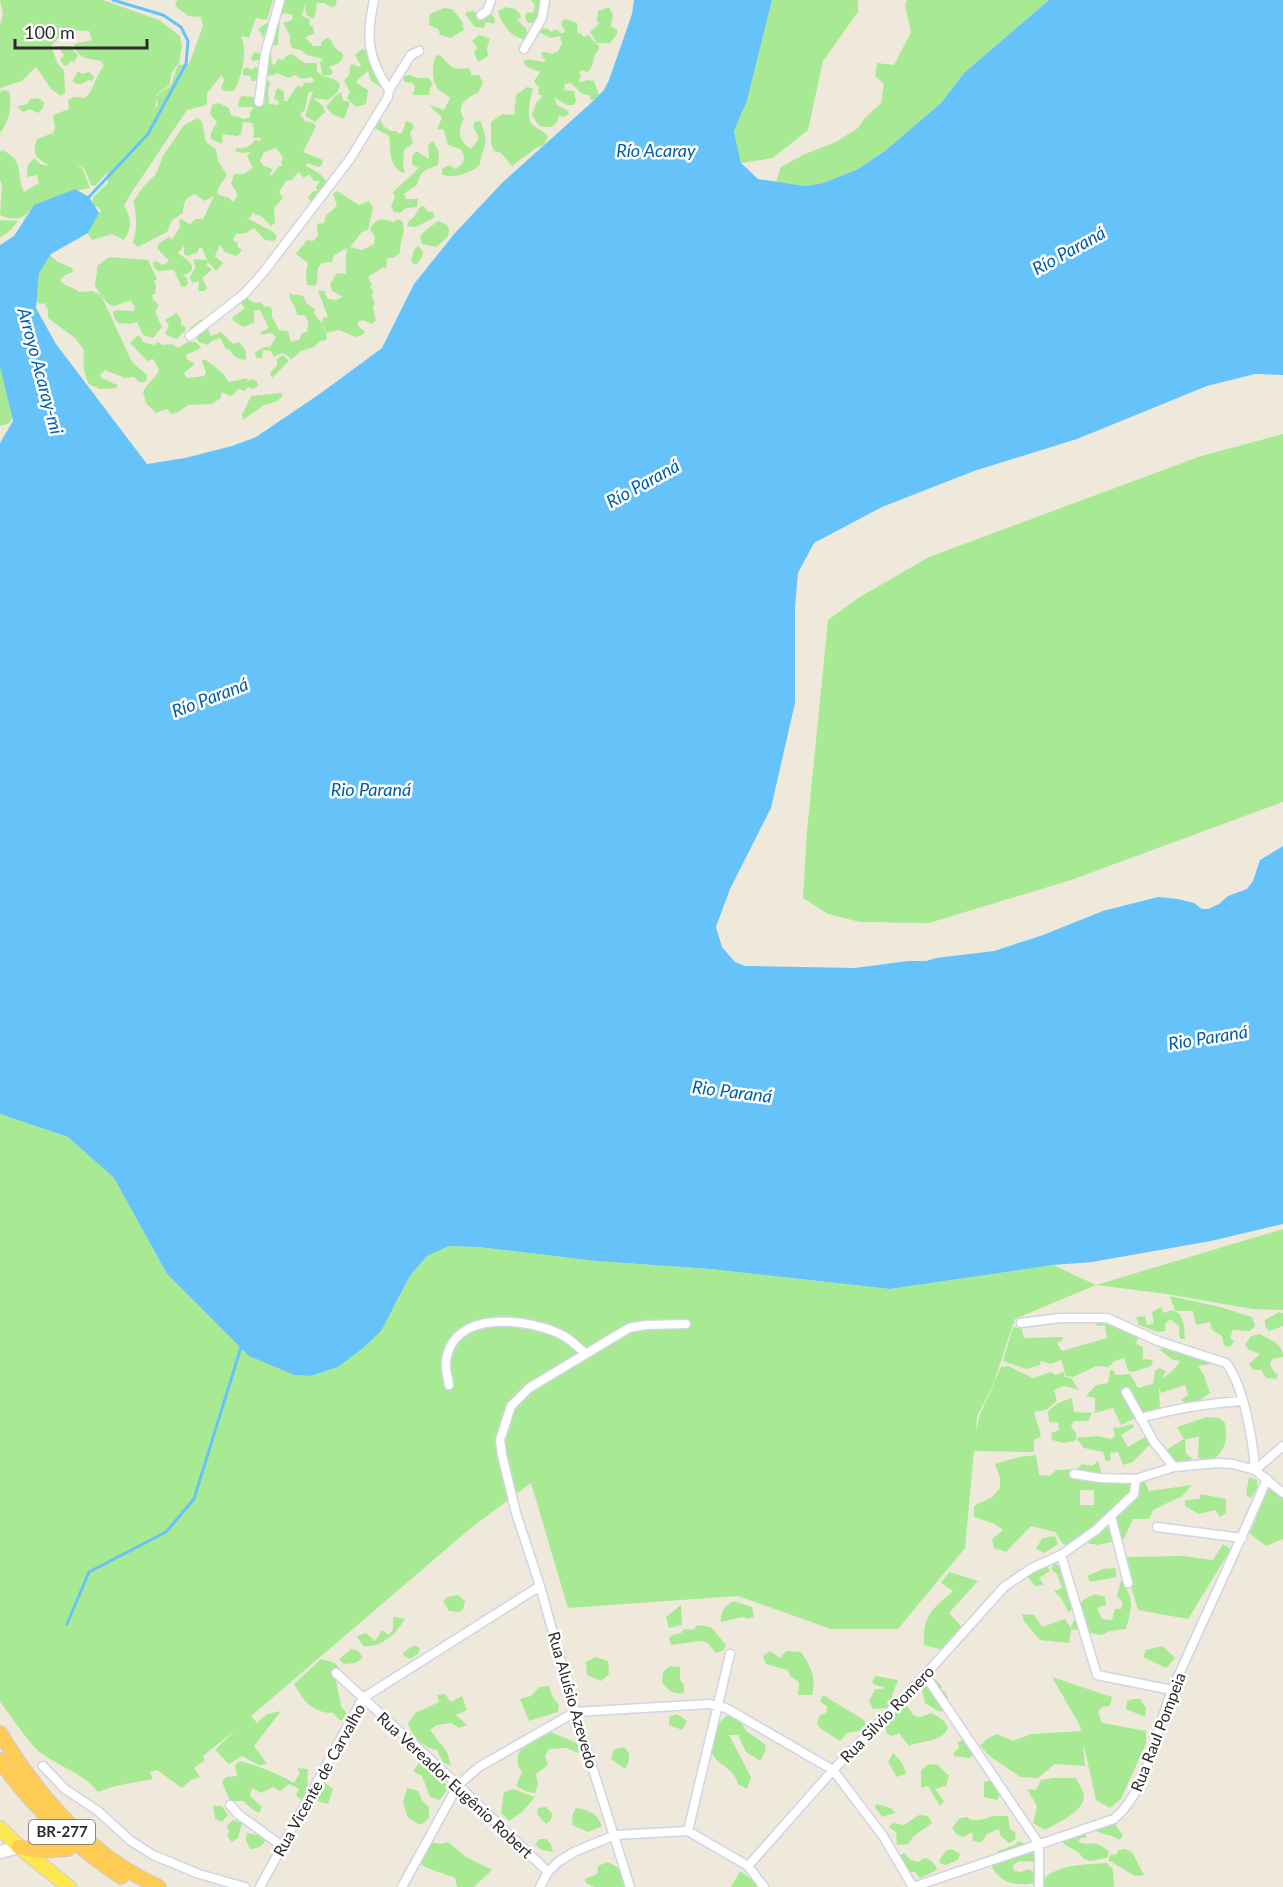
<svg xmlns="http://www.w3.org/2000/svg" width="1283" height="1887" font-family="Lato,sans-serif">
  <rect width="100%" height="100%" fill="#efe9dc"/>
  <path fill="#a8ea94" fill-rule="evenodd" d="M0,0H103L159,20L180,36L182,46L179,63L172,72L169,86C151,96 159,93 155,108L158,105L156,98L159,93L170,87L178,65L189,64L203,26L201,17L188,16L175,6L177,0H273L267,20L256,18L249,38L241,36C248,52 242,77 234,91H224L221,88L224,80L222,75L207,93V105L187,110L130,195L124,206C132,218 132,228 124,240L112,234L92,240L86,231L101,211L98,207L92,206L93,197L108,183L107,173L95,186L91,185L85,170L74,162L83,170L90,188L68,192L34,205C25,220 14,221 0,215L2,185L0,180V152L2,150C26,161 15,174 24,192L39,183L37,175L27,177L28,165L34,158L40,164L49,166C37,157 31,156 37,139L53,133L55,128L53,115L69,109L68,100L74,97L85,98C93,92 95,76 104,66L101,61C89,59 76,58 74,44L92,40L89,31L66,30L51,46L58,64L64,70L65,93L61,96L51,89L36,67L22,81L0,88V25L3,14Z
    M277,0H337L335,6L331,7L324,3H317L315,16L312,19L306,14L305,5L302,16L309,19L310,26H313L314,34L305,37L313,46H321V42L327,38L331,40L334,47L343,54V58L339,63L329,67L333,72L331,75H322L320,62L323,59L307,55L301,50L292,48L290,43V36L283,23L292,20L293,15L284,13L280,17L278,45L266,46L264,44V38L258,29L273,19Z
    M531,0H543L536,20L532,23H528L525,17L527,12L533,13L535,5Z
    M772,0H858V12L823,61L808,130L773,158L741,163L734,131L747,101Z
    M907,0H1049L964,73L941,103L886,150L858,169L823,183L805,186L776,182L781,167L805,154L836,142L858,128L865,118L881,103L884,84L875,76L877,63L894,65L911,32L905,5Z
    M506,7L515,9L520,14L521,18L517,20L526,28L528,35L524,39C511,38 501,23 498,11Z
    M609,7L613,15L611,26L617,30V34L610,43H597L590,32L599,24L597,21L598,11Z
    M444,8L452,9L462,21L464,30L450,38L440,35L438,29L429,25L430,14Z
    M474,11L484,19L485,16L492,15L495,19L494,24L486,22L484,28L475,27L465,14L467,12Z
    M567,19L577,23L578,34L580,33L584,37L588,35L599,46V49C593,55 594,66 588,72L581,70L579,74L581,76L579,81L581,82L588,80L594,81L599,95L595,99L591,100L589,95L582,94L571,83L565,84L564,90L574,91L576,102L573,105H567L554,97L557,105L568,111L569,114L564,117L559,116C556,128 550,128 539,126L532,115L536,103L542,97L541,95H538L539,88L534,81L540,72L527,67L523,61L528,59L544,62L546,60L543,58L541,53L546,52L552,54L558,51L562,44L560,36L551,38L539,32L543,28L548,29L551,32L554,30H558L560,33H563L565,31L561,24L563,20Z
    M479,35L490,39L487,48L488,56L478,62L474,53L477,47L472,41Z
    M61,46H68C71,48 77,53 78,55L74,62L70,61L69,64L64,66L60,59L64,56L59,47Z
    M362,49L366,50L370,53L387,85L382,88L371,81L368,71L357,80V83L368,90L366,104L356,107L347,98L350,92L344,81L349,75L350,66L352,64L360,67L361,66L355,55Z
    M269,50L271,52L272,64L275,65L278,59L283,60L286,56L292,54L305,63H317V72C324,78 334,77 340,84L338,92L328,100L313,98L323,106L325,112L315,122L305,116L313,91L308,93L305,110L300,114L305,121L313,123L316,126L303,152L323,160L322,165L319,167L307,163L306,166C315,171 324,174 327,184L314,201H310L308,197L313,191H317L316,187L320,181H314L309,174L304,178L298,172L292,180L286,181L279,192L283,198L274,208L275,223L271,226L262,217L252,213L251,217L247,218L273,232L277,237L274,241L265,240L254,228L246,233L236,234L233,239L235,242H238L237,246L242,250L237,256L225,252L220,245L215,256L223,263L216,271L208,262L206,266L211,268V271L202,278L207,288L204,291H198L199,281L192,283L190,277L196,267L193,261L195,259L207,260L202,248H199L197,253L187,256L184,254V246L178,253C185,258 203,269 183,275L187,278L188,284L185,287L181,286L174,270L158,271L154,267L153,262L156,261L163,265L169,261L158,249V244L169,237L172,240L180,227L179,221L181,219L190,224L196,219H203L214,196L204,201L195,194C184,198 184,203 183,213L172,220L167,232L138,247L133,243C133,239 135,236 135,233C137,224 136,210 133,202L143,187L156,174L163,156L184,125L198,118L202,122L206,142L216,149L218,161L227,175L219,187L217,194L229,198L233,202L237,197L236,191L231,184L234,174H244L253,168L247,156L251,152L242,153L235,151L236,148C244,149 250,147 255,140L260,141L261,138H253L254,129L252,123L243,122L241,134L237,136L223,134L222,144L211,139V133L217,122L210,114L212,105L219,103L229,108L231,115L245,119L250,117V112L254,107H238L239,99L242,96L255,97L259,95L263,80H268L270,84L268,90L269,104L278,105L279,102L274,98L277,88L284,91V101H287L297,86L302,87L305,82L312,83L314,80L311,77L301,79L295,75L288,78L277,73L274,75C265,75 261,81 252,81L250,76L243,75V70L246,67L252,70L255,67L263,69V63L260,60L252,61L251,58L254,52L263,54ZM276,148L283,158L281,162L282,166H279L273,174L269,176L273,169L264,166L260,161L264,152Z
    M437,55L441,56C451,67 452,70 468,68L471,71V75H479L483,82L478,93C466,97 455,107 464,119C457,130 459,142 471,149L479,138L473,126L474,122L481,121L486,140L479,166C470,173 452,180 442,174V169L449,165L455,169C464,165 467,156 460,149L448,145L444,130L437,129L442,118L431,107L430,105L444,110L450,98C447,94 441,93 438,89C431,81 432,62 437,55Z
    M78,71L82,74L89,72L94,77L92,81L88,80C83,84 79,86 73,82L74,78Z
    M409,75L417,78H429L433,85L430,88L429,95H413L415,86L412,83L404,82L403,76Z
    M527,87L533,88C531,96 526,116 531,123C536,129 543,130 548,136L544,145L536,148L512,166L501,153L494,151L491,144V122L502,114L514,115L516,95Z
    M2,90L9,91C13,105 9,122 0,133V93Z
    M341,92L343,100L350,102L344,119L332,114L326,107L334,97Z
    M38,98L44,102C44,108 42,110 38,113L29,109L24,112L20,110L18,106L27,104L30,99Z
    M379,116L383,126L391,131H396L399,134L402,133L406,121L412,123L414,127L410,133L413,143L404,150L403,165L405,172L403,173C387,164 392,151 389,136L373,127Z
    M433,141L439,152L438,165C425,170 420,171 417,185L404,194L406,199H418L417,207L406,208L400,213L394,212L391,206L395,197L393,192L419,168L412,165V157L416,151L429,159L428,145Z
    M337,191L359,205L369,201L373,208L368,230L362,232L350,247L362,250L374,244L375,237L370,229C376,218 382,218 393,222L398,219L402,221C407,232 399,242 400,253L393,258H387L386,268H382L368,277L372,285L370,287L373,290L372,297L375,303L373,308L376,320L372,324L362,320L357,323L359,327L365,331L364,334L356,337L339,330L326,333L322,322L323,318L328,317L318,291H326L325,294L328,299L336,300L343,297L332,291L330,284L337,273L346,274V255L347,248L334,255L332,262L322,263L318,268L317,283L314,286L307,285L306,272L308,263L296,254L307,240L313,241C322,232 316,234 317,224L324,223L326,215L337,206L333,194Z
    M424,206L428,212H433L435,217L416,227L407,226L409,221L414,217L420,207Z
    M0,220L18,221L11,230L0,238Z
    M438,221L447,225C453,236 444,239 437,247L422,244L420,237C422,232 433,225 438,221Z
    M418,246L423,251L422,257L417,264H414L411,261L414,250Z
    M48,253L58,262L72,268L73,272L65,275L60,280C65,287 73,287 79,292L92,291L101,295L132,362L147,375V380L144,382H139L134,377L125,378L105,370L100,375L102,378L117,385V388L100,389L89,384C83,372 83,363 84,350L75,338L48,318V310L44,303L40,304L34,300L26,273Z
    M109,257L148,260L157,279L154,281L156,286L155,294L152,295L153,300L159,305L155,312L162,327L153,338L143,335L137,322L129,324L118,323L114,317L113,312L117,310L133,311L135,307L131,301C124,301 119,306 113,306C108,306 96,289 95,285C95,279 98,272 97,266Z
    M241,293C247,297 252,305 260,302L265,307L269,306L272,309V317L279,330L288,331L291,342L299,340L302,333L307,332C308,324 310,321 304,315H297L295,307L289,297L290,293L294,295H300L304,297L306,303L315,309L314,314L322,323L327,337L326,340L320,341L314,347L301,351L291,360L288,356L282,353L274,357L271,351L263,350L262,358H256L255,352C262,350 261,346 270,347L276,337L271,333L260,335L261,332L269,328L260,310L254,311V323L243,327L234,321L232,318L245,308L235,296Z
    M176,313L181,319V325L186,327L185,331L176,339L165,334L169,325L165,320Z
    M204,319L211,336L221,332L233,344L239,342L246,351V360C239,360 233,356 230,350L226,349L220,338L210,342L208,345L199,342L190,328L200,320Z
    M137,336L141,337L143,342L154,345L158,342L163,345L172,344L178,348L188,342H196L201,348L186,355L187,359L195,364L184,373L187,378L204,376L206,373L202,361L204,359C212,364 224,373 229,382L247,378L248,382L250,379L257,381L258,386L253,389L248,387L245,391L238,389L234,394L230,396L222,392L220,399L211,404L188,405L180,411L172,414L167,409L156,413L146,403L143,392C147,383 155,379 159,370L153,359L147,361L130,343Z
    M283,355L289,361L272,378L270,373L277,365V359Z
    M0,363L12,417L10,423L0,426Z
    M282,393V397L275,402L264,405L243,420L242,415L251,396Z
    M1283,434V802L1071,880L929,923L860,922L828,914L803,898L807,831L828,620L858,598L929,557L1201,456Z
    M0,1114L68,1137L114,1178L167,1274L250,1356L294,1375L311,1376L338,1367L396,1303L410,1276L427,1256L449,1246L478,1247L596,1261L710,1269L890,1289L1053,1265L1096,1285L1283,1229V1310L1252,1309L1167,1294L1096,1285L1015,1319L994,1382L977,1417L976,1432L979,1417L1001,1367L1008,1366L1033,1378L1051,1372L1055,1375L1064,1372L1065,1377L1071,1378L1079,1390L1064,1386L1054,1390L1057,1401L1046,1410L1034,1412C1036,1421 1039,1427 1041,1436L1034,1440V1452L974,1451L965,1548L898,1629H831L738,1596L568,1608L531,1483L471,1528L251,1716L257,1723L267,1714L281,1711L254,1746L267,1764L259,1765L242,1756L229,1764L215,1750L234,1731L203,1756L205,1760L194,1768L200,1777L191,1780L182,1788L157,1770L150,1772L153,1779L115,1786L98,1792C87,1776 57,1765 41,1753C28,1743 11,1715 0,1702Z
    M1170,1296L1220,1307L1252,1317L1255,1326L1250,1331L1233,1330L1230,1338L1234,1341L1230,1347L1224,1346L1222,1336L1212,1330L1210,1322L1196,1325L1193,1311H1175Z
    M1161,1307L1164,1313L1172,1310L1180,1314L1184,1325L1185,1339H1180L1179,1326L1170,1319L1165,1324V1331L1158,1332L1139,1325L1136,1317L1145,1316L1147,1325L1154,1323L1152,1312Z
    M1279,1312L1283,1313V1326L1269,1331L1265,1326V1320Z
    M1095,1316L1141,1329L1136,1344L1143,1347V1359L1153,1360L1151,1366L1133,1372L1128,1371L1124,1358L1115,1361L1108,1367L1096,1366L1073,1377L1066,1376L1061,1360L1051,1364L1041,1361L1040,1365L1027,1369L1003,1361L1013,1327L1022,1329L1024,1338L1063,1337V1340L1057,1343L1062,1351L1107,1338L1105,1325L1097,1326Z
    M1260,1334C1270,1340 1283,1343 1283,1357L1272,1359L1270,1365L1275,1373L1278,1374L1276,1379L1266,1378L1261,1370H1253L1249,1364L1260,1354L1249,1350L1245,1345L1251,1336Z
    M1166,1345L1213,1359L1210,1364L1198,1366L1204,1375L1210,1393L1200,1400L1188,1405L1181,1400L1188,1395L1185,1385L1161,1393L1159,1387L1160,1411L1140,1416L1121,1425L1113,1408L1095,1413V1398L1086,1396L1096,1385L1108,1383L1110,1371L1112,1369L1116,1375L1130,1374L1138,1388L1153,1384L1155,1371L1159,1368L1166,1371L1162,1379C1169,1373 1175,1370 1180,1361L1173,1360L1160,1350Z
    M1072,1398L1074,1412L1092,1413L1088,1421H1074L1071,1426L1076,1433V1438L1097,1436L1111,1439L1115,1436L1113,1427L1118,1428L1132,1424L1134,1427L1121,1435L1128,1447L1145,1437L1150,1444L1133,1462L1123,1465L1118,1452L1110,1453L1111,1460L1106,1461L1103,1452L1084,1448L1076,1438L1075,1441L1064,1443L1052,1440L1051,1433L1059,1430L1058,1423L1049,1422L1048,1411L1058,1403Z
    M1207,1417L1219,1418L1225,1423C1228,1440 1225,1454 1208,1462L1198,1457L1199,1437L1185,1439L1186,1454L1192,1458L1191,1463L1176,1464L1161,1446L1166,1450L1184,1439L1177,1427Z
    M1036,1455L1039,1475L1050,1476L1056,1470L1077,1469L1082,1464L1092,1466L1098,1461L1102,1476C1115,1474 1130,1478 1144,1479L1149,1491L1192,1485L1182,1496L1153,1510L1149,1519H1133L1124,1539L1097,1545L1083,1542L1070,1547L1062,1543L1055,1532L1031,1526L1006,1552L994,1548L992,1539L1003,1530L995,1524L974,1517V1506L992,1497L1000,1488V1477L995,1464L1019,1457ZM1080,1490H1094V1505H1080Z
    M1249,1477L1257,1480V1488L1251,1498L1246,1495Z
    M1266,1484L1283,1495V1539L1266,1546L1249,1533L1255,1522Z
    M1201,1494L1226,1499V1513L1220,1517L1215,1510L1199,1514L1185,1506V1500L1199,1499Z
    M1055,1536L1058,1544L1044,1553L1036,1549L1042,1538Z
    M1223,1544L1231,1549L1188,1619L1138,1610L1129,1580L1126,1557L1183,1556L1213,1560Z
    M1055,1562L1062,1572L1068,1589L1066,1590L1072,1608L1069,1613L1061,1598L1054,1591L1062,1588L1057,1574L1051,1569Z
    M1046,1564L1050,1571L1039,1578L1044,1585L1035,1586L1027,1576Z
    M1116,1568V1577L1090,1582L1087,1576L1103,1569Z
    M949,1572L978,1581L949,1613L963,1628L943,1650L924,1645C923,1614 932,1610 953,1591L941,1583Z
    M1121,1580C1135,1600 1132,1606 1126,1629L1110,1631L1101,1635L1071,1629L1069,1643L1040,1640L1024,1621L1022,1614L1034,1615L1042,1627L1065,1619L1071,1628L1073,1621L1083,1615L1080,1605L1083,1600L1095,1594L1105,1597L1106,1605L1097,1608L1102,1619L1112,1620L1115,1609H1121L1123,1602L1117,1596Z
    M458,1595L465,1601L463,1609L459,1612L449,1611L443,1601L448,1597Z
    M733,1601L752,1607L754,1617L748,1619L742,1617L721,1622C720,1611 725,1607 733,1601Z
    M681,1605L682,1625L669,1628L666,1617Z
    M396,1617L405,1619C396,1633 383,1648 363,1646L357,1636L366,1633L375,1641L382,1630L389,1635L393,1629V1618Z
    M697,1625L711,1627L726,1645L724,1650L716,1653L708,1643L701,1641L671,1645L669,1638L673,1635L681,1633L684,1629L694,1630Z
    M414,1645L420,1648L418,1654L410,1659L404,1656L403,1653Z
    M1163,1646L1175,1658L1166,1668L1143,1657L1146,1650Z
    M351,1649L358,1651L363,1658L355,1663L344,1664L339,1659Z
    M770,1651L780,1658L786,1651L801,1652C810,1665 817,1678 812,1695H798L799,1682L790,1676L788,1670L766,1664L763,1656Z
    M596,1657L608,1661L609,1674L601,1681L587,1675L586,1662Z
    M321,1659L335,1663L343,1673L336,1680L341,1706L349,1716L347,1721L340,1720L333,1713C312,1713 303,1700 294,1684Z
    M670,1666L680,1667V1680L684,1685V1693C673,1695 669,1691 662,1682L663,1672Z
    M875,1676L898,1680L892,1695L894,1697L887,1708L873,1709L869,1701L875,1689H882L884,1687L875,1685L872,1682Z
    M929,1677L936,1680L942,1686L941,1690L945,1692L948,1697L946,1703V1712L938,1711L925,1703L920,1683Z
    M1052,1677L1112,1697L1110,1706L1102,1707L1098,1712L1102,1723L1146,1731V1744L1121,1799L1110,1808L1096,1800L1083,1742L1085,1766L1055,1764L1038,1778L1020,1777L991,1757L980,1746L988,1738L997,1734L1013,1741L1031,1734L1081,1731L1080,1726Z
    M549,1686L552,1696L559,1705L558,1712L529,1721L520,1699L531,1696L539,1687Z
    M445,1694L451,1702L462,1696L467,1710L456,1715L467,1725L459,1728L451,1723L437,1725L430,1730L447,1752L451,1766L443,1762L437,1750C422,1747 413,1738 408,1723L415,1713L439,1702L437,1695Z
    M823,1695L864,1720L866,1726L859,1731L847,1733L840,1741L820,1728L817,1723L820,1715L826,1713L827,1706L820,1702Z
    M1133,1699H1140L1146,1708L1145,1717L1126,1709L1127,1701Z
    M902,1702L905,1703L914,1716L920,1717L932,1713L944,1721L948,1728C942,1743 921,1740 909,1746L899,1733L893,1736L887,1734L883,1720Z
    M731,1713L739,1718L746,1731L766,1745L765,1752L760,1761L746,1752L738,1735H729L751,1777L747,1789L738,1784C734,1770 726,1769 717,1760C700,1743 716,1722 731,1713Z
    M677,1714L687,1721L682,1730L669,1725V1717Z
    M541,1728L575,1742L581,1748L578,1753L566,1748L549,1749L545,1756L548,1765L536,1774L538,1785L535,1793L527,1792L516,1786L522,1772C509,1756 528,1739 541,1728Z
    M963,1740L975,1754L969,1758L954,1756V1752L959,1748L958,1742Z
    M624,1747C632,1755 630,1759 625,1769L611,1759L614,1749Z
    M893,1753C900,1759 904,1765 906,1774L897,1777L888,1762Z
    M422,1760L449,1787L440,1800L430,1797L422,1776L413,1771Z
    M240,1761C261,1767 275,1772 294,1783L300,1773L297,1768L308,1769C306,1779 309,1787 309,1797L301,1800L296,1795L299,1789L289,1784L280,1791L273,1787L261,1793L252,1788L250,1796L262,1807L259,1813L252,1809L243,1801H230L222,1782L226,1777L237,1776L235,1765Z
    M929,1764L938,1765L949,1776L946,1786L935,1789L944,1801L940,1806L928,1786L921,1788V1770Z
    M1053,1778H1076C1078,1783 1084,1791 1084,1796C1085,1811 1056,1824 1045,1830L1033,1823L1037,1806L1027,1789L1036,1790L1041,1780Z
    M992,1780L1001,1793L997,1800L984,1797V1782Z
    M324,1782L333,1789L328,1804L316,1801Z
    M407,1788L418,1791L423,1802L429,1807V1818L421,1825L408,1818L403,1802Z
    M513,1789L535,1797L522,1812L509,1821L501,1813L504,1792Z
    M876,1804L891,1808L895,1813L882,1817L875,1807Z
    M213,1806H222L228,1815L222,1822L215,1819Z
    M546,1807L552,1813L551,1820L546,1824L537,1814L538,1808Z
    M576,1808C589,1810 597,1813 602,1826L588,1832L572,1825L573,1814Z
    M919,1815L928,1816L932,1823L914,1836L908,1844L897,1845L896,1832L889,1827L892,1823L904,1825Z
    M994,1816H1008L1010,1829L1015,1832L1016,1839L1009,1843L1000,1835L999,1829L987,1834L982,1842L973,1841L972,1832L964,1837L956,1834L952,1828L960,1818L967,1817C974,1824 985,1818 994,1816Z
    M1111,1818L1123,1836L1119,1840C1111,1834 1101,1835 1093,1829Z
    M233,1820L242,1823L238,1838L232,1842L227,1836L229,1832L227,1826Z
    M1074,1830L1086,1833V1838H1081L1078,1842C1092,1847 1095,1838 1109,1852L1107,1858L1090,1861L1084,1859L1078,1852L1064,1844L1060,1839Z
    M247,1833L267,1837C264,1845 259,1849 250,1849L246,1840Z
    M539,1839H546L551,1844L553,1852L542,1850L535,1845Z
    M1018,1841L1028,1844L1036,1855L1035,1862L1019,1861L1013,1865L1014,1871L1021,1872L1029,1869L1036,1873L1038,1882C1019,1887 999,1885 991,1864L998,1851L1015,1845Z
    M431,1842L441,1844L448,1842L466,1857L492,1870L474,1887H457L455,1878C444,1872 430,1872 420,1863Z
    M952,1849L960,1854L958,1860L946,1865L941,1864L939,1860L947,1850Z
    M1125,1849L1132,1852L1144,1875L1135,1876L1108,1860L1110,1855L1117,1854L1118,1850Z
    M904,1853L911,1860L918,1862L925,1858C931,1860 935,1863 937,1870L920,1878L915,1872H907L897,1857Z
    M607,1862C621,1867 623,1872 628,1887H594L586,1883L585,1879L597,1874L598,1866Z
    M1107,1863L1113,1870L1114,1887H1038C1050,1863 1085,1865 1107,1863Z
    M740,1871L756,1882L758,1887H731Z"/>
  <path fill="#66c3fa" d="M634,0H772L747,101L734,131L741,163L758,179L805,186L823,183L858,169L886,150L941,103L964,73L1049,0H1283V375L1255,374L1207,386L1077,439L974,471L882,507L814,543L798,573L795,607V703L771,808L730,889L716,927L722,947L735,962L745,966L855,968L908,961H926L936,958L994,951L1043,935L1103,911L1158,897L1178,899L1194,903L1202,909H1208L1219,904L1228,896L1247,889L1253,881L1260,860L1283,846V1224L1211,1241L1092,1262L1053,1265L890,1289L710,1269L596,1261L478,1247L449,1246L427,1256L410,1276L381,1331L363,1348L338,1367L311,1376L294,1375L249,1356L167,1274L114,1178L68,1137L0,1114V443L13,421L0,366V245L14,236L34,205L75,189L89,197L99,213L88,233L51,254L39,273L36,308L56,344L147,464L185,458L232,446L256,437L321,393L382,348L414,284L455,233L502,183L591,103L604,90L609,80L632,14Z"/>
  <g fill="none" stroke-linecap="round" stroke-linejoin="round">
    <path stroke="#66c3fa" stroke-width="3" d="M87,199L148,134L186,64L188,41L181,27L163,15L113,0
      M67,1624L89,1572L166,1532L194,1499L242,1344"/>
    <defs>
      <path id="minor" d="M481,15L487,11L491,0
        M524,49L542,18L545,0
        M389,90L411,55L419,51
        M259,102L265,54L280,0
        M190,336L244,294L262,274L350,159L388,97L389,90C367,57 366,37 374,0
        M1021,1323L1060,1318H1107L1158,1341L1226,1363C1244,1386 1253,1441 1255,1470
        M449,1385C448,1378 445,1369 446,1362C452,1308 530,1318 564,1336C571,1340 579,1348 586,1354
        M1126,1392L1154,1442L1174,1467
        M1140,1418C1174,1409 1207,1403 1242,1401
        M1255,1470L1283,1446
        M1074,1474L1100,1478L1136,1479L1174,1467L1218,1463L1233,1464L1255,1470L1283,1493
        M1111,1516L1128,1583
        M1157,1527L1242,1538
        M1061,1555L1097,1675L1172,1690
        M336,1673L458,1785L548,1872
        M925,1675L1039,1844V1887
        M43,1766L65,1789L98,1811L131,1841L153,1855L199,1874L245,1887
        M230,1805L238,1814L282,1846
        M688,1831L730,1654
        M748,1866L833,1770L925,1675L1004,1587L1032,1568L1061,1555L1096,1530L1134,1494L1136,1479
        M260,1887L363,1698L540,1586
        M402,1887L458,1785L479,1767L575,1712L709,1704L726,1708L833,1770L883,1836L913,1887
        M540,1887L548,1872L558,1862L574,1852L615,1835L688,1831L748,1866L764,1887
        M630,1887L575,1712L540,1586L516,1513L502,1455L500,1440L511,1406L529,1388L629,1328L646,1325L686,1324
        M913,1887L1114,1819C1149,1790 1156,1728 1173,1688C1204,1618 1237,1549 1267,1479"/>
      <path id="secondary" d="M0,1852L19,1847"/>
      <path id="primary" d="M0,1828L19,1847L69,1887"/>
      <path id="trunk" d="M0,1733C38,1796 90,1856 159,1887
        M0,1760C32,1808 74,1845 121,1877
        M19,1847L37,1851L68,1849"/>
    </defs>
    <use href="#minor" stroke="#d1d3e6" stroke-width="11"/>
    <use href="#secondary" stroke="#d1d3e6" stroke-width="15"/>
    <use href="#primary" stroke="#ccc" stroke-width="16"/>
    <use href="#trunk" stroke="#ccc" stroke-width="16"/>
    <use href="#minor" stroke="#fff" stroke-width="8"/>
    <use href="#secondary" stroke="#fff" stroke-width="12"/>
    <use href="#primary" stroke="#fee852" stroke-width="14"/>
    <use href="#trunk" stroke="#fecc54" stroke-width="14"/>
  </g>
  <g text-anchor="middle" stroke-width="5" stroke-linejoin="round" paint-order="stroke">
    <rect fill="#fff" stroke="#6b6b6b" stroke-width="1.5" x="29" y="1820" width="66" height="24" rx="4.5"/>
    <g font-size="15" font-weight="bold" fill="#2b2b2b">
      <text x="62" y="1837">BR-277</text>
    </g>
    <g font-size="16" fill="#2b2b2b" stroke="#fff">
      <text transform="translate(573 1700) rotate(74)" y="6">Rua Aluísio Azevedo</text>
      <text transform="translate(887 1714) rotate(-46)" y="6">Rua Silvio Romero</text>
      <text transform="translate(1158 1732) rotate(-69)" y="6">Rua Raul Pompeia</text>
      <text transform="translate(319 1780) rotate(-61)" y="6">Rua Vicente de Carvalho</text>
      <text transform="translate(455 1785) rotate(43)" y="6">Rua Vereador Eugênio Robert</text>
    </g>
    <g font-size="18" font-style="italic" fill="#005eab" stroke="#fff">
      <text x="656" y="157">Río Acaray</text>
      <text transform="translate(1069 251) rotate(-29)" y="6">Río Paraná</text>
      <text transform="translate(40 371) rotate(75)" y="6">Arroyo Acaray-mi</text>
      <text transform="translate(643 484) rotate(-29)" y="6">Río Paraná</text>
      <text transform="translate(210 698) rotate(-21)" y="6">Río Paraná</text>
      <text x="371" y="796">Rio Paraná</text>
      <text transform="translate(1208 1038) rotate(-9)" y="6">Rio Paraná</text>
      <text transform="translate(732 1092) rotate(7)" y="6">Rio Paraná</text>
    </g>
  </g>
  <path d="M15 39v9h132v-9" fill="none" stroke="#2b2b2b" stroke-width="3"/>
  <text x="24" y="39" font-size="18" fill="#2b2b2b" stroke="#ffffff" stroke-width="4.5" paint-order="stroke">100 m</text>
</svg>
